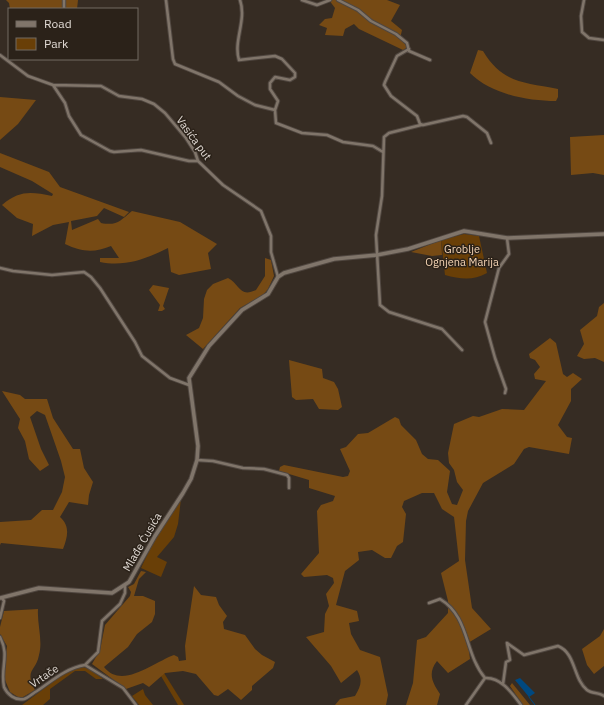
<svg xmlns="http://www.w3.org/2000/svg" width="604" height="705" font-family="'IBM Plex Sans',sans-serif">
  <rect width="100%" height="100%" fill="#362c23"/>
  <path fill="#693f07" d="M464,234L479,236L487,273C473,281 460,279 445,275L441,240Z
    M181,499L178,524L174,537L157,557L167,562L161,577L141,568L155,538Z
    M83,667L89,669L103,679H96L85,671H75L50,689V699L43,705H22L69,670Z
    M164,673L184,705H178L161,676Z
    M143,689L145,695L153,705H139L132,696Z"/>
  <path fill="#764a14" d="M6,0H78L77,9H10L9,3Z
    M329,0H387L400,5L391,21L402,30L400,39L408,47L403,50L359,29L354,24L345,29L343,36L325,35L327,28L319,25L325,19L332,18L335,8Z
    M478,50L483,51C503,84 524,82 558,89V97L556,101C527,101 491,94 470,73Z
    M0,97L36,100L18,124L0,140Z
    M604,135V175L593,173L571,175L570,137Z
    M0,153L49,172L60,187L129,212L124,217L104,208L97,216L71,221L72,230L98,219L101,223C117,226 120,221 132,211L180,222L217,244L208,253L211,269L179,275L171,272L168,248C146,259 125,267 100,262V258H119L111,246C94,253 82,252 65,244L69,222L53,225L32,236L33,224L17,218L2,205C20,190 31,192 52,196L53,194L32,181L0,167Z
    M441,240L442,255L432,256L411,252Z
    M265,258L271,260L274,276L268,289L263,295L240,308L203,349L186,335L199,328L203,318L204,299L207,290L213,284L228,278C240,284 239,298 256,290L265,276Z
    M153,285L169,288L163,306L165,309L162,311H158L160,305L149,290Z
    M604,303V362L595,358L584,359L577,356L584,344L580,330L597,316L599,307Z
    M550,338L556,343L563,374L567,377L573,373L582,379L571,389V401L558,425L567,437L572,438L569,454L529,447L524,449L514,464L483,483L468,511L466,521L465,560L472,608L491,629L468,643L470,659L448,673L437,661C427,674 433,683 440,694L437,705H406L413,683L417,640L426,637L448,613V601L441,573L459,561L454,517L442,509L434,493H422L404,501L402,507L406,514L403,542L397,546L391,558H385L372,550L358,552L359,560L345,571L336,605L357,611L359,621L349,623L351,634L360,650L380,657L388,695L386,705H335L340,699L355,696C361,686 363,680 357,670L341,683L331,666L306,637L324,632L325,614L329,606L326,594L334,583L333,578L327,575L304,577L301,574L319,553L317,511L321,505L333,501L335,496L309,488V480L279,471L280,467L284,465L343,477L348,476L350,471L340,449L346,447L358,434L368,433L395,417L399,419L401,425L416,440L422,454L428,459L438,460L450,471L447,492L452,504L457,505L463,490L457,482L454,470L449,463L448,453L454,424L473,416L479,417L502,409L524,410L546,381L535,379L534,374L540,367L535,360L530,358L529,354Z
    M289,360L322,369L323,378L334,382L338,389L342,407L338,410L319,409L313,399L296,400L292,397Z
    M2,391L20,395L25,399H47L53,418L73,449H80L84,468L93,482L89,495L88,505L69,502L60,517C70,526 68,536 63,549L1,543L0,545V522L31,520L42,510H53L62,492L65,477L61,461L45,415L37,411L30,417L41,449L49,465L40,471L29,459L25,441L18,428L20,419Z
    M141,571L146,572L139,579L134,596H143L155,601V614L152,622L137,634L128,647L104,667C122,690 154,662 174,655L178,657L179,661L186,660L185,646L194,586L201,595L216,597L219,605L227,616L223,622L224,629L245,635L255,649L262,655L275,662L273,668L252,686V690L241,700L228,689L218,696L214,695L196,674L183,671L165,673L149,687L143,683L126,689L92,664L100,650L105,625L130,596L131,592L128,587L134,584Z
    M38,609C37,625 43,640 39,655C36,672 24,669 35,690L23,697H18L10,692L3,675L7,646L0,634V627L4,611Z
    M604,629V666L594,674L587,665L582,649L600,636Z
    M512,683L530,705H523L510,686Z"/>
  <path fill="#00487f" d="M520,678L535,693L529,697L515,680Z"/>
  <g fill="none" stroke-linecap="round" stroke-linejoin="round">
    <path stroke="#00487f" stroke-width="1" d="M529,697L535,705"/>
    <defs>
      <path id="street" d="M64,0V9
        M166,0L173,59L175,64L219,82L238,96L255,105L275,110
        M240,0C247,20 233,41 239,60L275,56L282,59L295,73V77L290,80L275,77L270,83V89L278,101L275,110L276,123L302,133L327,135L343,142L373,146L383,152
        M302,0L317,5L330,0
        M338,0L358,10L371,21L396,34L407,43L409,51L430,60
        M584,0L581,16L582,32L589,38L604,40
        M409,49L397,56L385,82L384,85L391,96L417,116L420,124L423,125L463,116L467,117L487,133L491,143
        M0,55L28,76L53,85L101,86L119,96L142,99L154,104L165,113L186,138L195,152L198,161L223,185L261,211L271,236V252L278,277
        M53,85L65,103L69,116L81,135L110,151L114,152L141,150L189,161H198
        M421,125L389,133L384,137L382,196L376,235L380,305L389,312L442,329L462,350
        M0,268L13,271L52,275L84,272L91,277L100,288L135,342L142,356L170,378L189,385
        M505,393L506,389L495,358L485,322L499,268L509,254L507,238
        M197,460L213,461L243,468L264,469L287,475L289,478V488
        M429,603L440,599C470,617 464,653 485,678
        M0,618L4,601L2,598
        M0,637C10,656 0,667 4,687C7,694 15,701 24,699C28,698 33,693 37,691C52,681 66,668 85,665L123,688L136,705
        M85,665L98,652L102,621L120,604L125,593V586
        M503,684L506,662L510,660L507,643L524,655L558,646C576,653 573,679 587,690C592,694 599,692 604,696
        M466,705L485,678C501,677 512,693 521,705"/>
      <path id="secondary" d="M0,598L39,588L112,593L129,582L155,536L183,493L191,479L197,460L198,446L189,378L209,346L242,310L268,294L278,277L284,273L334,259L377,255L408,249L464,231L507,238L604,234"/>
    </defs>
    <use href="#street" stroke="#504740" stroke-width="4.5"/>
    <use href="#secondary" stroke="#504740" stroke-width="5.5"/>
    <use href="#street" stroke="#80756a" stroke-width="2.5"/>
    <use href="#secondary" stroke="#80756a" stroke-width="3.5"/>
  </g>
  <g text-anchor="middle" stroke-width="3" stroke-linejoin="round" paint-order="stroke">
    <g font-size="11" fill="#e0d9d3" stroke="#2b2219">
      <text transform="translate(194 138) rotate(54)" y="4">Vasića put</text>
      <text transform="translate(142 542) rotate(-60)" y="4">Mlađe Ćusića</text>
      <text transform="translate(44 676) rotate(-34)" y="4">Vrtače</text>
    </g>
    <g font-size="11" fill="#f7d6b6" stroke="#2b2219">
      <text x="462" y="253">Groblje<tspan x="462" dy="13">Ognjena Marija</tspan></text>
    </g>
  </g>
  <rect x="8" y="8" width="130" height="52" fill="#2b2219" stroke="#736b63"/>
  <rect x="16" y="21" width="20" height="6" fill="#80756a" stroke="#736b63"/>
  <text x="44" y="28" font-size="12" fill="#e0d9d3">Road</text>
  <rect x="16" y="38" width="20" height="12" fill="#693f07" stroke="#736b63"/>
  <text x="44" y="48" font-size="12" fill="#e0d9d3">Park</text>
</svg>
